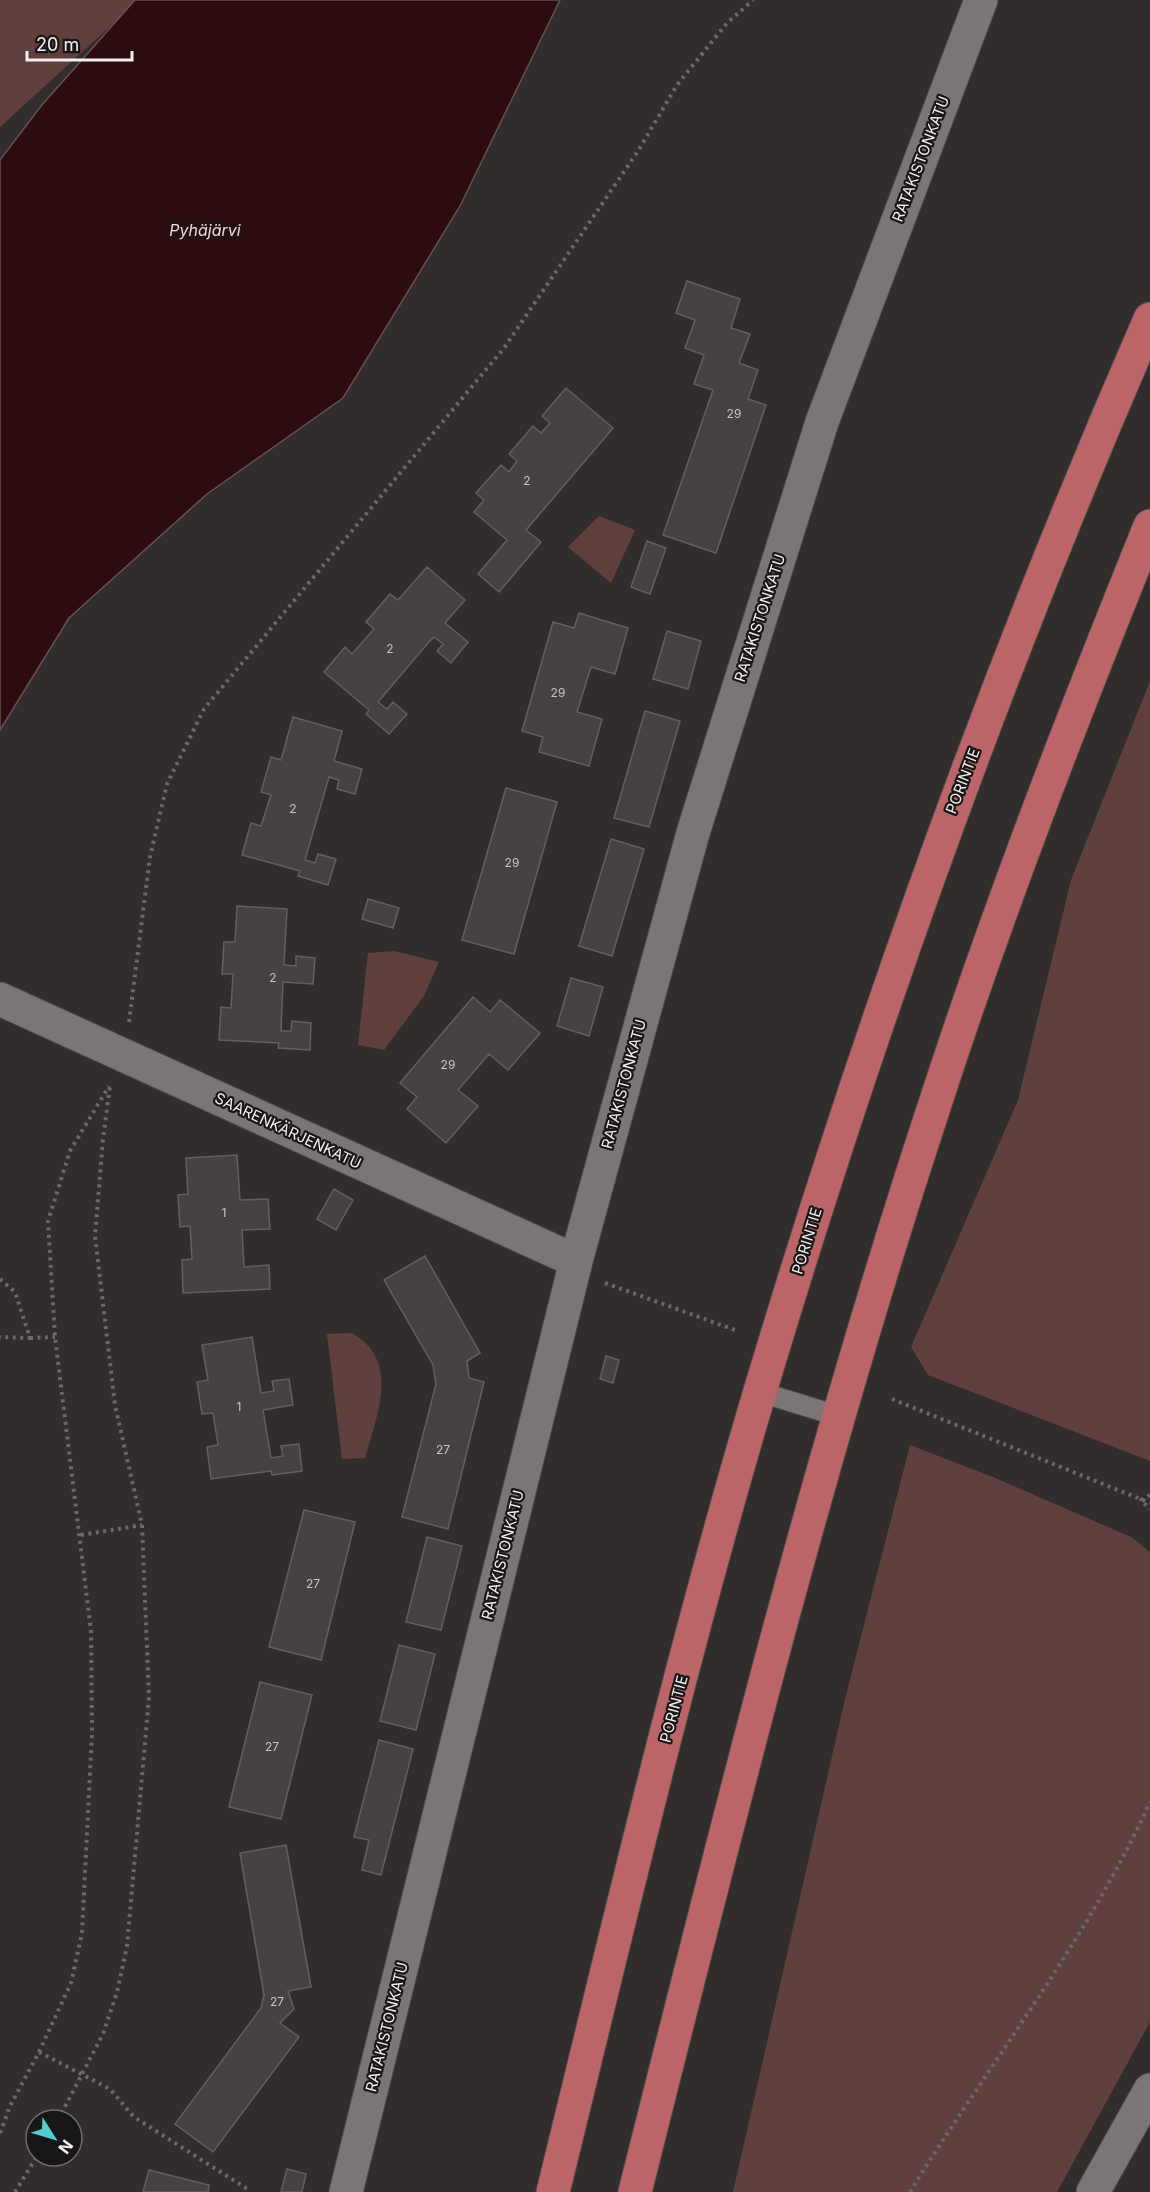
<svg xmlns="http://www.w3.org/2000/svg" width="1150" height="2192" font-family="Inter,sans-serif">
  <rect width="100%" height="100%" fill="#322d2d"/>
  <path fill="#603f3f" d="M0,0H139L0,127Z
    M599,516L635,530L611,583L568,547Z
    M1150,681V1461L928,1375L911,1347L1018,1100L1071,880Z
    M394,951L439,962L424,996L384,1050L358,1045L368,953Z
    M352,1333C401,1361 377,1415 365,1458L342,1459L327,1334Z
    M910,1445L993,1477L1131,1537L1150,1552V2022L1057,2192H733L845,1699Z"/>
  <path fill="#2c0c0f" stroke="#685052" stroke-width="1.5" d="M135,0H560L460,206L343,398L207,494L69,618L0,730V160L41,106Z"/>
  <path fill="#474242" stroke="#645e5e" stroke-width="1.5" d="M687,281L740,299L731,328L750,334L739,363L758,370L748,399L766,405L716,553L663,535L713,390L694,384L704,355L685,348L695,320L676,313Z
    M566,388L613,428L526,530L541,542L499,592L478,574L507,540L474,512L484,500L476,493L501,465L509,472L517,461L509,454L533,426L541,433L550,423L542,416Z
    M647,541L666,548L650,594L631,587Z
    M427,567L465,600L445,623L468,642L451,663L437,651L443,644L434,637L428,643L378,702L387,709L393,702L407,714L389,734L366,714L369,710L324,672L345,647L352,654L374,629L366,622L390,594L398,600Z
    M579,613L628,628L615,674L591,667L577,712L602,719L589,766L539,752L543,737L522,731L553,622L574,628Z
    M667,631L701,641L688,689L653,679Z
    M645,711L680,721L649,827L614,818Z
    M293,717L342,731L334,761L362,769L355,794L337,789L339,780L329,777L305,860L315,863L318,854L336,859L328,885L298,876L300,871L242,855L251,823L261,826L271,795L261,792L271,757L281,760Z
    M506,788L557,802L514,954L462,940Z
    M611,839L644,849L612,956L579,946Z
    M368,899L399,908L393,928L362,919Z
    M237,906L287,909L284,965L296,966V956L315,958L313,984L283,982L281,1031H291L292,1021L311,1023L310,1050L278,1048L279,1043L219,1040L221,1007L231,1008L233,974H222L224,942H235Z
    M571,978L603,987L589,1036L557,1026Z
    M473,997L490,1012L500,1000L540,1033L508,1070L489,1054L458,1090L478,1106L446,1143L407,1109L417,1097L400,1083Z
    M237,1155L240,1200L268,1199L270,1229L242,1230L244,1267L269,1265L270,1289L183,1293L182,1260L192,1259L190,1226L180,1227L178,1195L188,1194L186,1158Z
    M334,1189L353,1200L336,1230L317,1219Z
    M425,1256L480,1353L467,1361L469,1378L484,1382L448,1529L402,1517L436,1384L433,1365L384,1280Z
    M252,1337L261,1393L274,1391L272,1381L289,1379L293,1405L263,1410L271,1458L283,1456L281,1446L299,1444L302,1471L272,1475L271,1471L211,1479L207,1447L218,1445L213,1413L202,1414L197,1382L208,1380L202,1345Z
    M606,1356L619,1360L613,1383L600,1379Z
    M304,1510L355,1522L321,1660L269,1647Z
    M427,1537L462,1546L441,1630L406,1622Z
    M399,1645L435,1654L416,1730L380,1721Z
    M260,1682L312,1695L281,1819L229,1807Z
    M379,1740L413,1749L381,1875L362,1870L369,1840L354,1837Z
    M286,1845L311,1987L288,1991L294,2009L280,2023L299,2037L213,2152L175,2124L261,2008L264,1995L240,1853Z
    M287,2169L306,2174L302,2192H281Z
    M149,2170L209,2185L208,2192H143Z"/>
  <g fill="none" stroke-linecap="round" stroke-linejoin="round">
    <defs>
      <path id="lane" d="M760,1392L838,1416"/>
      <path id="street" d="M0,999L576,1261
        M346,2192L576,1261L693,833L822,422L981,0"/>
      <path id="secondary" d="M1093,2192L1150,2090"/>
      <path id="highway" d="M553,2192C619,1923 682,1653 761,1388C870,1024 998,667 1150,319
        M635,2192C726,1829 816,1465 933,1110C997,912 1072,719 1150,526"/>
    </defs>
    <use href="#lane" stroke="#4e4949" stroke-width="22"/>
    <use href="#street" stroke="#4e4949" stroke-width="35"/>
    <use href="#secondary" stroke="#4e4949" stroke-width="35"/>
    <use href="#highway" stroke="#4e4949" stroke-width="35"/>
    <path stroke="#6c6868" stroke-width="4" stroke-dasharray="3 4.5" stroke-linecap="butt" d="M129,1022L150,857L167,784L204,709L504,348L638,151L677,85L727,23L753,0
      M0,1279L15,1292L30,1338L0,1337
      M605,1283L735,1330
      M30,1338L55,1337
      M892,1399L1150,1503
      M1150,1495L1141,1500L1150,1509
      M81,1535L142,1525
      M39,2052L110,2089L134,2117L249,2190
      M58,2120L103,2034L117,1992L127,1946L149,1697L142,1525L115,1405L95,1236L103,1139L110,1086
      M0,2133L10,2106L39,2052L71,1983L82,1933L92,1733L91,1631L55,1337L48,1221L70,1151L109,1086
      M15,2192L37,2156
      M910,2192C990,2062 1087,1941 1150,1802"/>
    <use href="#lane" stroke="#7b7575" stroke-width="20"/>
    <use href="#street" stroke="#7b7575" stroke-width="33"/>
    <use href="#secondary" stroke="#7b7575" stroke-width="33"/>
    <use href="#highway" stroke="#bb6568" stroke-width="33"/>
  </g>
  <g text-anchor="middle" stroke-width="4.5" stroke-linejoin="round" paint-order="stroke">
    <g font-size="12" fill="#c8c4c4">
      <text x="734" y="418">29</text>
      <text x="527" y="485">2</text>
      <text x="390" y="653">2</text>
      <text x="558" y="697">29</text>
      <text x="293" y="813">2</text>
      <text x="512" y="867">29</text>
      <text x="273" y="982">2</text>
      <text x="448" y="1069">29</text>
      <text x="224" y="1217">1</text>
      <text x="239" y="1411">1</text>
      <text x="443" y="1454">27</text>
      <text x="313" y="1588">27</text>
      <text x="272" y="1751">27</text>
      <text x="277" y="2006">27</text>
    </g>
    <g font-size="15" fill="#f3efef" stroke="#181616">
      <text transform="translate(921 159) rotate(-69)" y="5">RATAKISTONKATU</text>
      <text transform="translate(760 618) rotate(-72)" y="5">RATAKISTONKATU</text>
      <text transform="translate(963 781) rotate(-69)" y="5">PORINTIE</text>
      <text transform="translate(624 1084) rotate(-75)" y="5">RATAKISTONKATU</text>
      <text transform="translate(288 1131) rotate(25)" y="5">SAARENKÄRJENKATU</text>
      <text transform="translate(807 1241) rotate(-73)" y="5">PORINTIE</text>
      <text transform="translate(503 1555) rotate(-76)" y="5">RATAKISTONKATU</text>
      <text transform="translate(674 1709) rotate(-75)" y="5">PORINTIE</text>
      <text transform="translate(387 2027) rotate(-76)" y="5">RATAKISTONKATU</text>
    </g>
    <g font-size="16" font-style="italic" fill="#fdd1d1" stroke="#181616">
      <text x="205" y="236">Pyhäjärvi</text>
    </g>
  </g>
  <g transform="translate(54 2138) rotate(127)"><circle r="28" fill="#181616" stroke="#706d6d" stroke-width="1.5"/>
  <path d="M0-4.5L10 22L0 15L-10 22Z" fill="#52ccd1"/>
  <text y="-9" font-size="16" font-weight="bold" text-anchor="middle" fill="#f3efef">N</text>
  </g>
  <path d="M27 51v9h105v-9" fill="none" stroke="#f3efef" stroke-width="3"/>
  <text x="36" y="51" font-size="18" fill="#f3efef" stroke="#181616" stroke-width="4.5" paint-order="stroke">20 m</text>
</svg>
